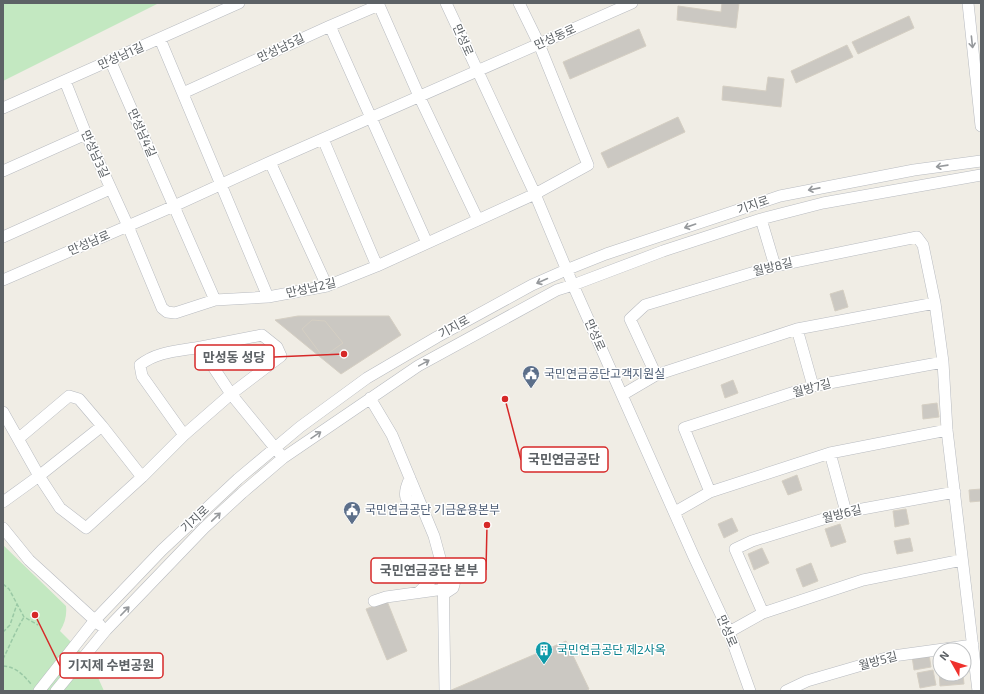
<svg xmlns="http://www.w3.org/2000/svg" width="984" height="694" font-family="'Exo 2','Noto Sans KR',sans-serif">
  <rect width="100%" height="100%" fill="#f0ede5"/>
  <path fill="#c3e8c1" d="M3,3H159L3,81Z
    M3,545L66,606C67,615 65,623 60,631L91,662L104,691H3Z"/>
  <path fill="#cbc8c2" stroke="#d5cfc3" d="M722,3H739L736,28L677,20L678,6L721,12Z
    M909,16L914,28L858,54L852,42Z
    M639,29L646,46L570,79L563,62Z
    M847,45L853,57L796,83L791,71Z
    M768,77L784,79L781,107L722,100L723,86L766,91Z
    M678,117L685,132L608,168L601,153Z
    M843,290L848,307L835,311L830,294Z
    M298,316H389L401,335L341,374L275,320Z
    M312,320L325,321L343,343L323,357L302,329Z
    M733,380L738,393L725,398L721,385Z
    M937,403L939,417L923,419L922,405Z
    M797,475L802,490L788,495L782,481Z
    M981,489V501L970,502L969,490Z
    M906,509L909,524L895,527L893,511Z
    M732,518L738,531L724,538L718,524Z
    M840,524L846,542L831,547L825,529Z
    M910,538L913,551L897,554L894,541Z
    M762,548L769,563L754,570L748,554Z
    M811,563L818,581L803,587L796,569Z
    M387,601L407,651L387,660L366,609Z
    M566,641L589,689L586,691H449Z
    M929,654L931,667L914,670L912,656Z
    M933,670L936,685L920,688L917,673Z
    M939,671H940V674H963L964,684L940,686Z"/>
  <g fill="none" stroke-linecap="round" stroke-linejoin="round">
    <defs>
      <path id="minor" d="M378,3L419,96L478,220
        M446,3L535,194L573,285L694,557L729,632L750,691
        M968,3L981,126
        M330,26L427,243
        M160,39L268,297
        M110,60L215,300
        M65,81L86,134L128,226L162,308L167,312L175,313L215,300L268,297L327,286L377,266L535,194L588,165L539,44L519,3
        M183,93L330,26L379,5
        M3,108L239,3
        M323,139L377,266
        M270,162L327,286
        M3,171L86,134
        M761,219L775,266
        M3,237L110,189
        M3,280L174,206L270,162L632,3
        M797,329L813,386
        M200,347L231,394L280,454
        M656,375L630,319L645,305L775,266L917,237L923,245L935,303L943,362L947,430L978,691
        M622,395L656,375L797,329L935,303
        M370,398L392,435L434,536L443,569L445,691
        M3,412L39,476L3,502
        M102,426L39,476L60,508L86,528L142,477L184,435L231,394L281,356L277,347L262,335C242,339 222,343 201,347C180,351 157,351 140,365L142,376L184,435
        M18,439L69,396L79,399L102,426L142,477
        M830,453L846,512
        M410,478C403,493 402,505 422,506
        M710,492L684,428L813,386L943,362
        M675,512L710,492L830,453L947,430
        M3,528L29,560L100,625
        M419,592L434,577L442,564C451,572 458,575 453,588L444,594
        M374,601L386,597L444,589
        M763,613L735,549L752,541L846,512L955,492
        M729,632L763,613L863,580L962,560
        M39,691L95,620L162,550L238,479L300,427L367,378L437,337L532,285L566,270L606,254L780,196L914,170L981,161
        M56,691L106,630L204,528L242,493L283,458L418,366L557,290L573,285L663,251L761,219L823,203L981,175
        M786,691L807,681L893,656L973,645"/>
    </defs>
    <use href="#minor" stroke="#b8bbc0" stroke-width="12"/>
    <path stroke="#9ac9a5" stroke-width="1.5" stroke-dasharray="4 2" stroke-linecap="butt" d="M3,584L9,589L24,617L38,625
      M3,632L10,625L17,604
      M3,659C10,645 16,630 24,617
      M3,666C17,667 23,675 32,685"/>
    <use href="#minor" stroke="#fff" stroke-width="11"/>
  </g>
  <defs><path id="oneway-shaft" d="M-6 0H5M1.5-3L5.5 0L1.5 3" fill="none" stroke-width="1.6" stroke-linecap="round" stroke-linejoin="round"/></defs>
  <g stroke="#96999c">
    <use href="#oneway-shaft" transform="translate(972 42) rotate(84)"/>
    <use href="#oneway-shaft" transform="translate(942 166) rotate(172)"/>
    <use href="#oneway-shaft" transform="translate(814 189) rotate(169)"/>
    <use href="#oneway-shaft" transform="translate(690 226) rotate(161)"/>
    <use href="#oneway-shaft" transform="translate(542 281) rotate(156)"/>
    <use href="#oneway-shaft" transform="translate(424 363) rotate(-29)"/>
    <use href="#oneway-shaft" transform="translate(316 435) rotate(-34)"/>
    <use href="#oneway-shaft" transform="translate(216 517) rotate(-44)"/>
    <use href="#oneway-shaft" transform="translate(125 611) rotate(-46)"/>
  </g>
  <defs>
    <symbol id="civic-pin" viewBox="-11 -11 22 30"><path d="M0 17L-7.5 6A9.5 9.5 0 1 1 7.5 6Z" fill="#5c6f8a" stroke="#fff"/><path d="M-.6-6.5H3V-4.5H.6V-3L4-1V1h2V6H-6V1h2V-1L-.6-3ZM-1.2 2.5V6h2.4V2.5Z" fill="#fff"/></symbol>
    <symbol id="building-pin" viewBox="-11 -11 22 30"><path d="M0 17L-7.5 6A9.5 9.5 0 1 1 7.5 6Z" fill="#0f9aa8" stroke="#fff"/><path d="M-4-6H4V6H1V3H-1V6H-4ZM-2.5-4.3h1.7v1.8h-1.7ZM.8-4.3h1.7v1.8H.8ZM-2.5-1h1.7V.8h-1.7ZM.8-1h1.7V.8H.8Z" fill="#fff"/></symbol>
  </defs>
  <g fill-rule="evenodd">
    <use href="#civic-pin" x="521" y="364" width="20" height="27"/>
    <use href="#civic-pin" x="342" y="500" width="20" height="27"/>
    <use href="#building-pin" x="534" y="640" width="20" height="27"/>
  </g>
  <g text-anchor="middle" stroke-width="3" stroke-linejoin="round" paint-order="stroke">
    <g font-size="12" fill="#5d6266" stroke="#fff">
      <text transform="translate(555 37) rotate(-24)" y="4">만성동로</text>
      <text transform="translate(463 40) rotate(66)" y="4">만성로</text>
      <text transform="translate(281 48) rotate(-25)" y="4">만성남5길</text>
      <text transform="translate(121 56) rotate(-24)" y="4">만성남1길</text>
      <text transform="translate(142 133) rotate(66)" y="4">만성남4길</text>
      <text transform="translate(95 154) rotate(66)" y="4">만성남3길</text>
      <text transform="translate(753 205) rotate(-19)" y="4">기지로</text>
      <text transform="translate(89 243) rotate(-23)" y="4">만성남로</text>
      <text transform="translate(773 267) rotate(-14)" y="4">월방8길</text>
      <text transform="translate(311 288) rotate(-13)" y="4">만성남2길</text>
      <text transform="translate(454 327) rotate(-29)" y="4">기지로</text>
      <text transform="translate(595 335) rotate(66)" y="4">만성로</text>
      <text transform="translate(812 388) rotate(-15)" y="4">월방7길</text>
      <text transform="translate(842 514) rotate(-14)" y="4">월방6길</text>
      <text transform="translate(195 519) rotate(-43)" y="4">기지로</text>
      <text transform="translate(727 631) rotate(67)" y="4">만성로</text>
      <text transform="translate(878 661) rotate(-15)" y="4">월방5길</text>
    </g>
    <g font-size="12" fill="#4e5e75" stroke="#fff" text-anchor="start">
      <text x="544" y="378">국민연금공단고객지원실</text>
      <text x="365" y="514">국민연금공단 기금운용본부</text>
    </g>
    <g font-size="12" fill="#0d838f" stroke="#fff" text-anchor="start">
      <text x="557" y="654">국민연금공단 제2사옥</text>
    </g>
  </g>
  <path fill="none" stroke="#d62828" stroke-width="1.5" d="M344 354L274 357M505 399L521 460M487 525L486 570M35 615L60 666"/>
  <g fill="#d62828" stroke="#fff" stroke-width="1.5">
    <circle cx="344" cy="354" r="4"/>
    <circle cx="505" cy="399" r="4"/>
    <circle cx="487" cy="525" r="4"/>
    <circle cx="35" cy="615" r="4"/>
  </g>
  <g fill="#fff" stroke="#d62828" stroke-width="1.5">
    <rect x="195" y="345" width="79" height="25" rx="4"/>
    <rect x="521" y="447" width="87" height="25" rx="4"/>
    <rect x="371" y="558" width="115" height="25" rx="4"/>
    <rect x="60" y="653" width="103" height="25" rx="4"/>
  </g>
  <g font-size="13" text-anchor="middle" font-weight="bold" fill="#5d6266">
    <text x="234" y="362">만성동 성당</text>
    <text x="564" y="464">국민연금공단</text>
    <text x="429" y="575">국민연금공단 본부</text>
    <text x="111" y="670">기지제 수변공원</text>
  </g>
  <rect width="984" height="694" fill="none" stroke="#5d6266" stroke-width="8"/>
  <g transform="translate(952 662) rotate(309)"><circle r="19" fill="#ffffff" stroke="#bec0c2"/>
  <path d="M0-3L7 15L0 10L-7 15Z" fill="#ef312c"/>
  <text y="-6" font-size="11" font-weight="bold" text-anchor="middle" fill="#5d6266">N</text>
  </g>
</svg>
